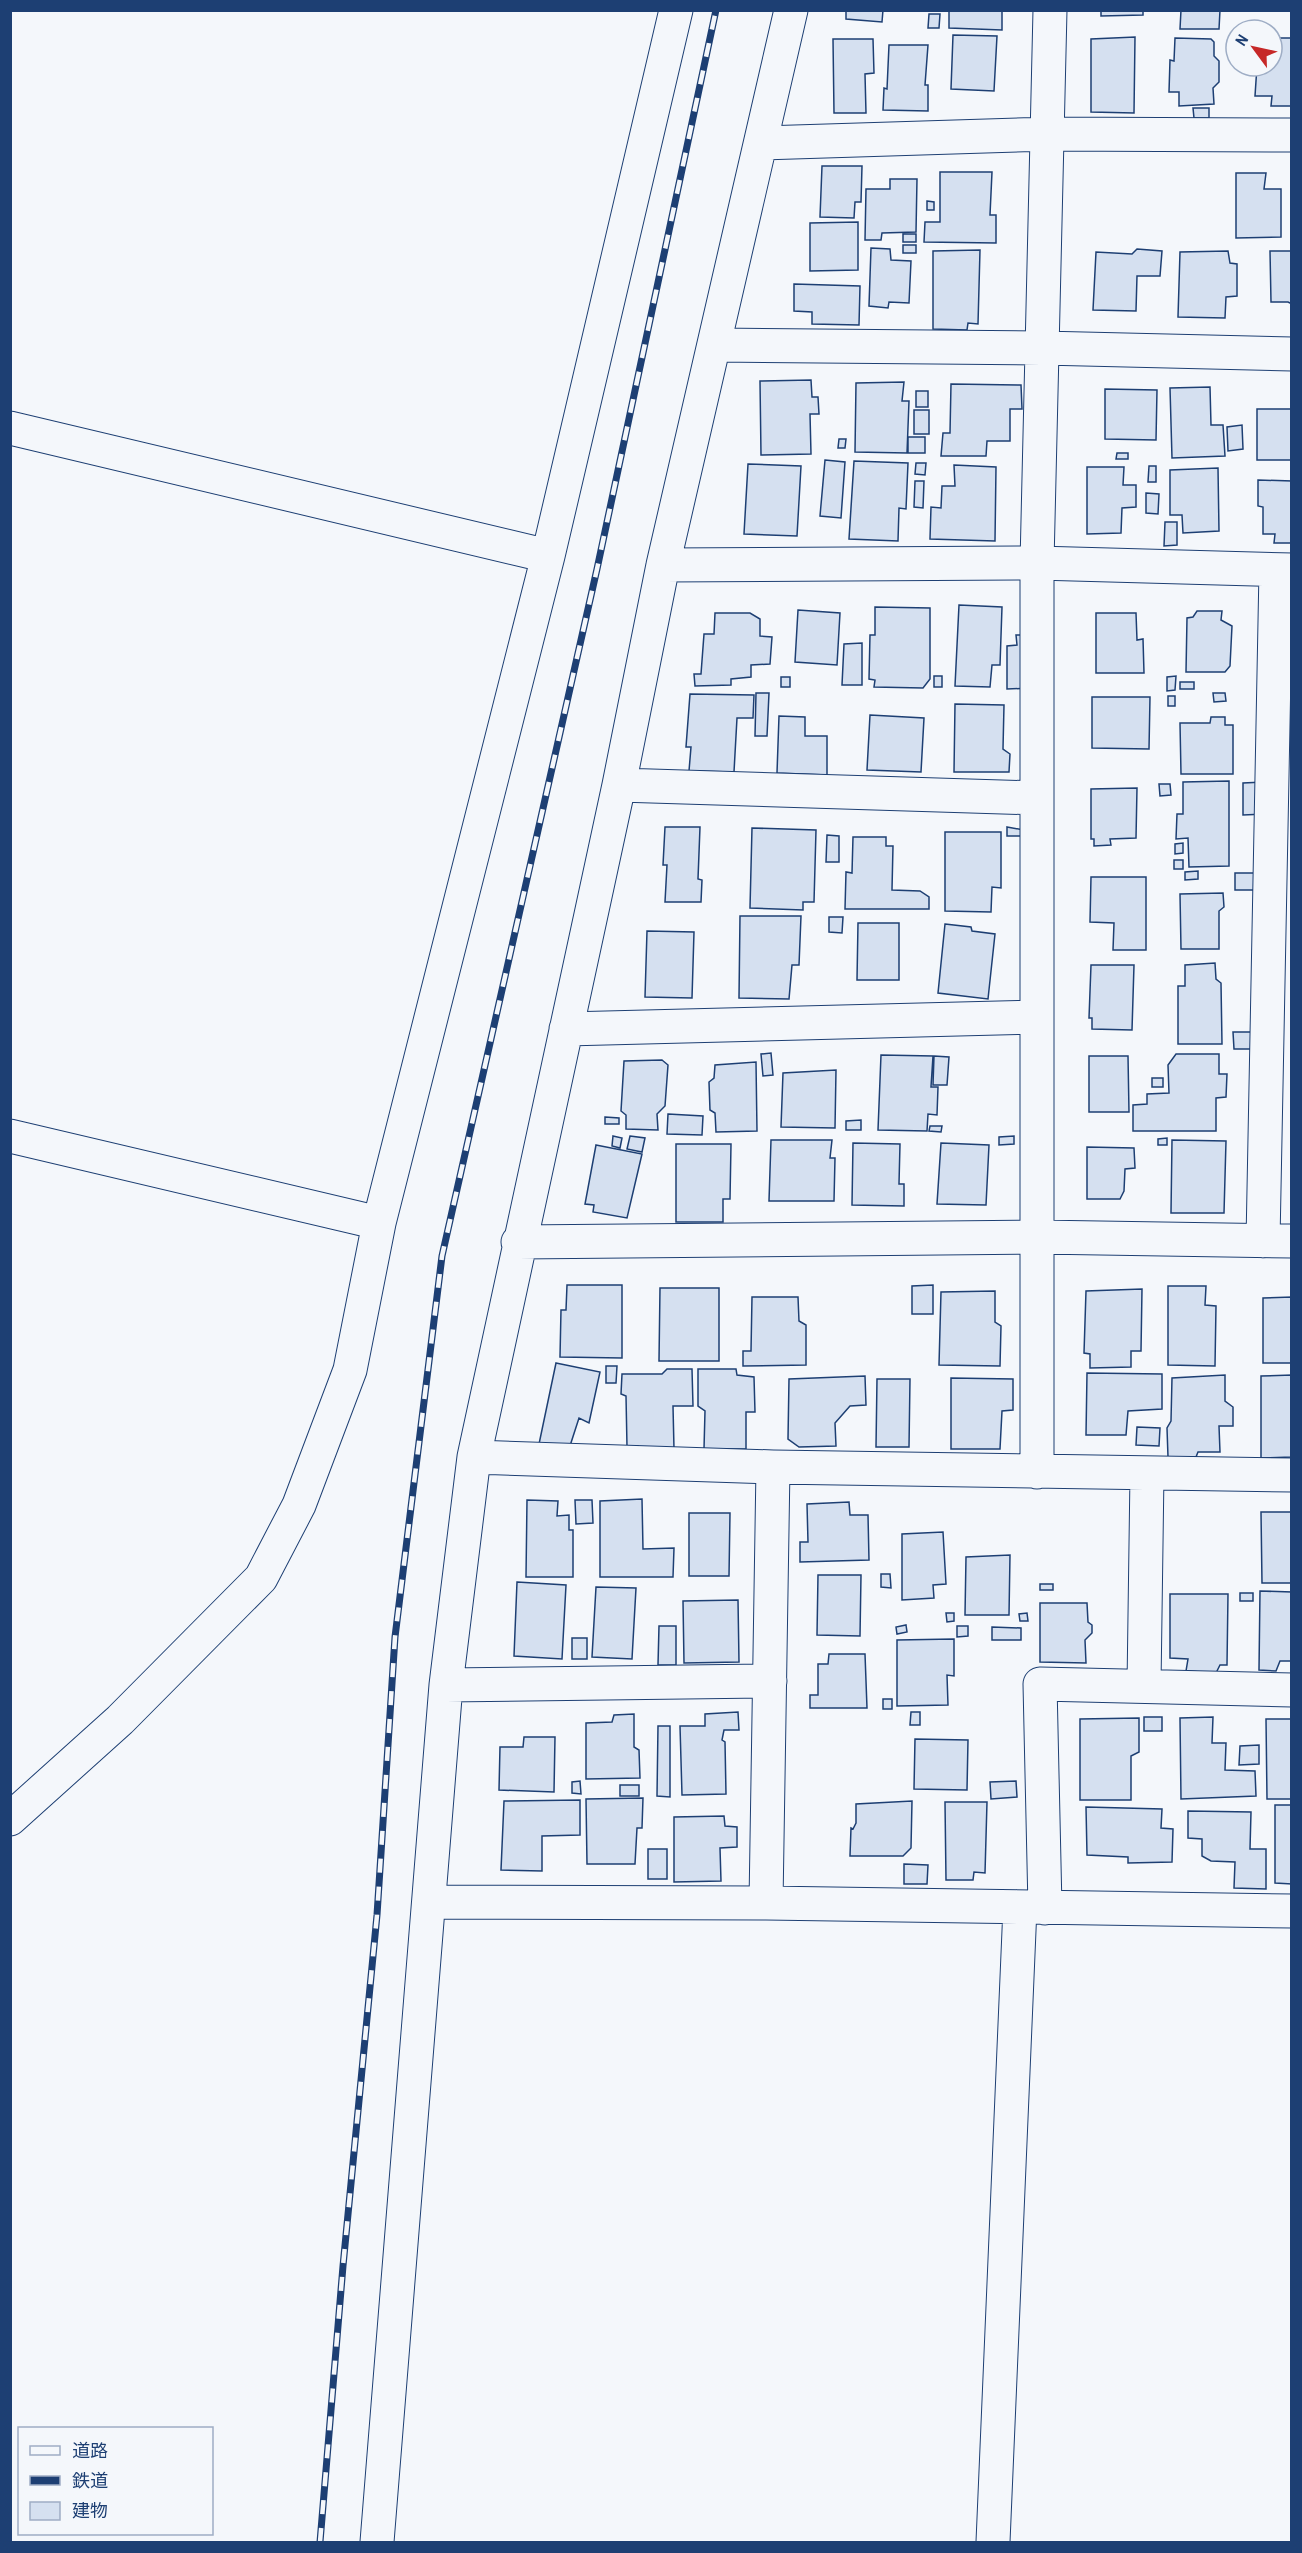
<svg xmlns="http://www.w3.org/2000/svg" width="1302" height="2553" font-family="'Archivo Narrow','Noto Sans JP',sans-serif">
  <rect width="100%" height="100%" fill="#f4f7fb"/>
  <path fill="#d5e0f0" stroke="#1d3f73" stroke-width="1.5" d="M846,10H883L882,22L846,19Z
    M949,10H1002V30L949,28Z
    M1101,10H1143V15L1101,16Z
    M1181,10H1220L1219,29H1180Z
    M929,14H940L939,28H928Z
    M953,35L997,36L994,91L951,89Z
    M1135,37L1134,113L1091,112V39Z
    M1175,38L1211,39L1214,42V56L1219,61V82L1213,88L1214,104L1179,106V92H1169L1170,60L1174,61Z
    M1272,38H1292V106H1271L1272,96H1255L1257,66H1272Z
    M833,39H873L874,73L865,74L866,113H834Z
    M889,45H928L925,85H928V111L883,110L884,88L887,89Z
    M1193,108H1209V118H1194Z
    M822,166H862L861,202H855L854,218L820,217Z
    M940,172H992L990,215H996V243L924,242L925,222H940Z
    M1236,173H1266L1264,189H1281V237L1236,238Z
    M890,179H917L916,232L882,233L881,240H865L866,189H890Z
    M927,201L934,202V210H927Z
    M858,222V270L810,271V223Z
    M903,234H916V242H903Z
    M903,245H916V253H903Z
    M871,248L890,249L891,260L911,261L909,303L889,302L888,308L869,306Z
    M1137,249L1162,251L1160,276H1137L1136,311L1093,310L1096,252L1132,254Z
    M980,250L978,324L968,323L967,330L933,329V251Z
    M1228,251L1230,263L1237,264V296L1226,297L1225,318L1178,317L1180,252Z
    M1270,251H1292V304L1288,302H1271Z
    M794,284L860,286L859,325L812,324V312L794,311Z
    M811,380L812,397H818L819,414H810L811,454L761,455L760,381Z
    M904,382L902,401H909L907,453L855,452L856,383Z
    M951,384L1021,385L1022,409H1010V441H987L986,456H941L943,433H950Z
    M1210,387L1211,425H1223L1225,456L1172,458L1170,388Z
    M1105,389L1157,390L1156,440L1105,439Z
    M916,391H928V407H916Z
    M1257,409H1292V460H1257Z
    M914,410H929V434H914Z
    M1242,425L1243,449L1228,451L1227,427Z
    M908,437H925V453H908Z
    M839,439H846L845,448H838Z
    M1117,453H1128V459H1116Z
    M825,460L845,462L841,518L820,516Z
    M854,461L908,463L906,509L899,508L898,541L849,539Z
    M916,463H926L925,475L915,474Z
    M748,464L801,466L797,536L744,534Z
    M954,465L996,467L995,541L930,539L931,507L941,508L942,486H955Z
    M1149,466H1156V482H1148Z
    M1087,467H1124L1123,485H1136V507L1122,508L1121,533L1087,534Z
    M1218,468L1219,531L1183,533L1182,515H1170V470Z
    M1258,480L1292,481V543H1274L1275,534H1263V507L1258,506Z
    M915,481H924L923,508L914,507Z
    M1146,493L1159,494L1158,514L1146,513Z
    M1165,522H1177V545L1164,546Z
    M959,605L1002,607L1000,665H992L990,687L955,686Z
    M875,607L930,608V679L923,688L874,687L875,680L869,679L870,635H875Z
    M798,610L840,613L837,665L795,662Z
    M1197,611H1222L1221,620L1232,626L1230,666L1225,672H1186L1187,618L1193,617Z
    M715,613H750L760,619V636L772,637L770,664L751,665V677L731,679V685L695,686L694,674H701L704,634H714Z
    M1096,613H1136L1137,640L1143,639L1144,673H1096Z
    M1016,635H1033V688L1007,689V646L1017,645Z
    M862,643V685H842L844,644Z
    M934,676H942V687H934Z
    M1176,676L1175,690L1167,691V677Z
    M781,677H790V687H781Z
    M1180,682H1194V689H1180Z
    M756,693H769L767,736H755Z
    M1213,693H1225L1226,701L1214,702Z
    M690,694L754,695L753,718H737L734,772L689,771L691,747H686Z
    M1168,696H1175V706H1168Z
    M1092,697H1150L1149,749L1092,748Z
    M955,704L1004,705L1003,749L1010,754L1009,772H954Z
    M870,715L924,718L921,772L867,770Z
    M779,716L805,717V736H827V775L777,773Z
    M1211,717H1225V725H1233V774H1181L1180,723H1210Z
    M1229,781V866L1189,867L1188,838L1176,839L1177,814H1183V782Z
    M1264,782L1265,814L1243,815V783Z
    M1159,784H1170L1171,795L1160,796Z
    M1137,788L1136,838L1110,839L1111,845L1094,846V839H1091V789Z
    M665,827H700L698,879L702,880L701,902H665L667,865H663Z
    M1007,827L1024,830L1023,836H1007Z
    M752,828L816,830L814,902H803V910L750,908Z
    M945,832H1001V888L992,887L991,912L945,911Z
    M827,835L839,836V862H826Z
    M853,837H886V846H893L892,890L920,891L929,897V909H845L846,872L852,873Z
    M1183,843V853L1175,854V844Z
    M1174,860H1183V869H1174Z
    M1198,871V879L1185,880V872Z
    M1235,873H1264V890H1235Z
    M1091,877H1146V950H1113L1114,923L1090,922Z
    M1223,893L1224,907L1219,911V949H1181L1180,894Z
    M740,916H801L799,965H792L789,999L739,998Z
    M829,917H843L842,933L829,932Z
    M858,923H899V980H857Z
    M945,924L971,927L972,931L995,934L988,999L938,993Z
    M647,931L694,932L692,998L645,997Z
    M1215,963L1216,979L1221,983L1222,1044H1178V986H1185V965Z
    M1091,965H1134L1132,1030L1092,1029V1018H1089Z
    M1233,1032H1261V1049H1234Z
    M771,1053L773,1075L763,1076L761,1054Z
    M1176,1054H1219V1074H1227L1226,1097L1216,1098V1131H1133V1105L1147,1104V1094L1169,1093L1168,1065Z
    M881,1055L933,1056L931,1087H938L937,1115L928,1114L927,1131L878,1130Z
    M934,1056L949,1057L947,1085H933Z
    M1089,1056H1128L1129,1112H1089Z
    M662,1060L668,1065L665,1106L657,1114L658,1130L626,1129V1115L621,1111L624,1061Z
    M756,1062L757,1131L716,1132L715,1113L710,1110L709,1082L714,1078L715,1065Z
    M836,1070L835,1128L781,1127L783,1073Z
    M1152,1078H1163V1087H1152Z
    M668,1114L703,1116L702,1135L667,1134Z
    M605,1117L619,1118V1124H605Z
    M861,1120V1130H846V1121Z
    M930,1126H942L941,1132L929,1131Z
    M613,1136L622,1138L620,1148L612,1146Z
    M630,1136L645,1138L642,1152L627,1149Z
    M1014,1136V1144L999,1145V1137Z
    M1167,1138V1145H1158V1139Z
    M771,1140H832L830,1158H835L834,1201H769Z
    M1172,1140L1226,1141L1224,1213H1171Z
    M853,1143L900,1144L899,1184H904V1206L852,1205Z
    M941,1143L989,1145L986,1205L937,1204Z
    M676,1144H731L730,1199H723V1222H676Z
    M596,1145L642,1154L627,1218L593,1212L594,1205L585,1204Z
    M1087,1147L1134,1148L1135,1168L1125,1169L1124,1191L1120,1199H1087Z
    M567,1285H622V1358L560,1357L561,1310H566Z
    M933,1285V1314H912V1286Z
    M1168,1286H1206L1205,1305L1216,1306L1215,1366L1168,1365Z
    M660,1288H719V1361H659Z
    M1142,1289L1141,1351H1131V1367L1090,1368V1354L1084,1353L1086,1291Z
    M995,1291V1322L1001,1326L1000,1366L939,1365L941,1292Z
    M752,1297H798L799,1321L806,1325V1365L743,1366V1351H751Z
    M1292,1297V1363H1263V1298Z
    M556,1363L600,1372L589,1423L579,1418L568,1452L539,1444Z
    M606,1366H617L616,1383H606Z
    M667,1369H692L693,1406H673L674,1449L639,1451L638,1446L627,1447L626,1396L621,1394L622,1374H662Z
    M698,1369H736L737,1375L754,1377L755,1412H746V1449H704L705,1411L698,1406Z
    M1087,1373L1162,1374V1409L1128,1411L1126,1435H1086Z
    M1225,1375V1401L1233,1407V1426H1219L1220,1452H1198L1196,1457H1168L1167,1428L1171,1421L1172,1378Z
    M1292,1375V1457L1261,1458V1376Z
    M865,1376L866,1405L850,1406L835,1423L836,1446L799,1447L788,1439L789,1379Z
    M951,1378L1013,1379V1410L1002,1411L1000,1449H951Z
    M877,1379H910L909,1447H876Z
    M1137,1427L1160,1428L1159,1446L1136,1445Z
    M642,1499L643,1549L674,1548L673,1577H600V1501Z
    M527,1500L558,1501L557,1516L569,1515V1530H573V1577H526Z
    M575,1500H592L593,1523L576,1524Z
    M849,1502L850,1515H868L869,1560L800,1562V1542H808L807,1504Z
    M1261,1512H1292V1583H1262Z
    M689,1513H730L729,1576H689Z
    M943,1532L946,1584L933,1585L934,1598L902,1600V1534Z
    M1010,1555L1009,1615H965L966,1557Z
    M881,1574H890L891,1588L881,1587Z
    M818,1575H861L860,1636L817,1635Z
    M517,1582L566,1585L562,1659L514,1656Z
    M1040,1584H1053V1590H1040Z
    M596,1587L636,1588L632,1659L592,1657Z
    M1260,1591L1292,1592V1661H1280L1276,1671L1259,1670Z
    M1240,1593H1253V1601H1240Z
    M1170,1594H1228L1227,1665H1220L1216,1673L1186,1671L1188,1659L1170,1658Z
    M738,1600L739,1662L684,1663L683,1601Z
    M1040,1603H1087L1088,1622L1092,1625V1633L1085,1640L1086,1663L1040,1662Z
    M946,1613H954V1621L947,1622Z
    M1027,1613L1028,1621H1020L1019,1614Z
    M906,1625L907,1632L897,1634L896,1627Z
    M659,1626H676V1665H658Z
    M957,1626H968V1636L957,1637Z
    M992,1627L1021,1628V1640H992Z
    M572,1638H587V1659H572Z
    M954,1639V1676L947,1675L948,1705L897,1706V1640Z
    M829,1654H865L867,1708H810V1695H818V1664H828Z
    M883,1699H892V1709H883Z
    M738,1712L739,1730H724L722,1740L725,1742L726,1794L682,1795L680,1726H705V1714Z
    M911,1712H920V1725H910Z
    M634,1714V1747L639,1750L640,1778L586,1779V1723L612,1722L614,1715Z
    M1144,1717H1162V1731H1144Z
    M1213,1717L1212,1743H1226L1225,1770L1255,1771L1256,1796L1181,1799L1180,1718Z
    M1139,1718V1752L1131,1756V1800H1080V1719Z
    M1266,1719H1292V1799H1267Z
    M658,1726H670V1797L657,1796Z
    M524,1737H555L554,1792L499,1790L500,1747H523Z
    M915,1739L968,1740L967,1790L914,1789Z
    M1259,1745V1764L1239,1765L1240,1746Z
    M580,1781L581,1794L572,1793V1782Z
    M1016,1781L1017,1797L991,1799L990,1782Z
    M620,1785H639V1796H620Z
    M643,1798L642,1828H637L635,1864H587L586,1799Z
    M580,1800V1835L542,1836V1871L501,1870L504,1801Z
    M912,1801L911,1848L903,1856H850L851,1828L853,1829L856,1823V1804Z
    M945,1802H987L985,1873L974,1872L973,1880H946Z
    M1275,1805H1292V1884L1275,1883Z
    M1086,1807L1162,1809L1161,1828L1173,1829L1172,1862L1128,1863V1857L1087,1855Z
    M1188,1811L1251,1812L1250,1849H1266V1889L1234,1888L1235,1862L1211,1861L1202,1856V1839L1188,1838Z
    M724,1816L725,1826L737,1827V1847L720,1848L721,1881L674,1882V1817Z
    M648,1849H667V1879H648Z
    M904,1864L928,1865L927,1884H904Z"/>
  <g fill="none" stroke-linecap="round" stroke-linejoin="round">
    <defs>
      <path id="street" d="M761,143L1048,134L1292,135
        M716,345L1042,348L1292,354
        M10,428L548,556
        M663,565L1037,563L1292,570
        M619,785L1037,798
        M566,1029L1037,1017
        M10,1136L379,1223
        M1263,1241L1276,570
        M518,1242L1038,1237L1292,1241
        M474,1457L773,1467L1292,1475
        M1037,1472V563L1050,10
        M446,1685L770,1681
        M1144,1686L1147,1473
        M10,1819L120,1720L261,1578L299,1505L350,1370L379,1223L548,556L676,10
        M429,1902L766,1903L1292,1911
        M766,1903L773,1467
        M1045,1908L1040,1684L1292,1690
        M377,2542L446,1685L474,1457L619,785L663,565L791,10
        M993,2542L1020,1907"/>
    </defs>
    <use href="#street" stroke="#1d3f73" stroke-width="35"/>
    <use href="#street" stroke="#f4f7fb" stroke-width="33"/>
    <defs>
      <path id="rail" d="M320,2542L343,2266L377,1915L395,1637L442,1256L597,569L716,10"/>
    </defs>
    <use href="#rail" stroke="#1d3f73" stroke-width="7"/>
    <use href="#rail" stroke="#f4f7fb" stroke-width="4.5" stroke-dasharray="14" stroke-linecap="butt"/>
  </g>
  <rect width="1302" height="2553" fill="none" stroke="#1d3f73" stroke-width="24"/>
  <rect x="18" y="2427" width="195" height="108" fill="#f4f7fb" stroke="#9eadc5" stroke-width="1.5"/>
  <rect x="30" y="2446" width="30" height="9" fill="#f4f7fb" stroke="#9eadc5" stroke-width="1.5"/>
  <text x="72" y="2457" font-size="18" fill="#1d3f73">道路</text>
  <rect x="30" y="2476" width="30" height="9" fill="#1d3f73" stroke="#9eadc5" stroke-width="1.5"/>
  <text x="72" y="2487" font-size="18" fill="#1d3f73">鉄道</text>
  <rect x="30" y="2502" width="30" height="18" fill="#d5e0f0" stroke="#9eadc5" stroke-width="1.5"/>
  <text x="72" y="2517" font-size="18" fill="#1d3f73">建物</text>
  <g transform="translate(1254 48) rotate(303)"><circle r="28" fill="#f4f7fb" stroke="#9eadc5" stroke-width="1.5"/>
  <path d="M0-4.5L10 22L0 15L-10 22Z" fill="#c62828"/>
  <text y="-9" font-size="16" font-weight="bold" text-anchor="middle" fill="#1d3f73">N</text>
  </g>
</svg>
